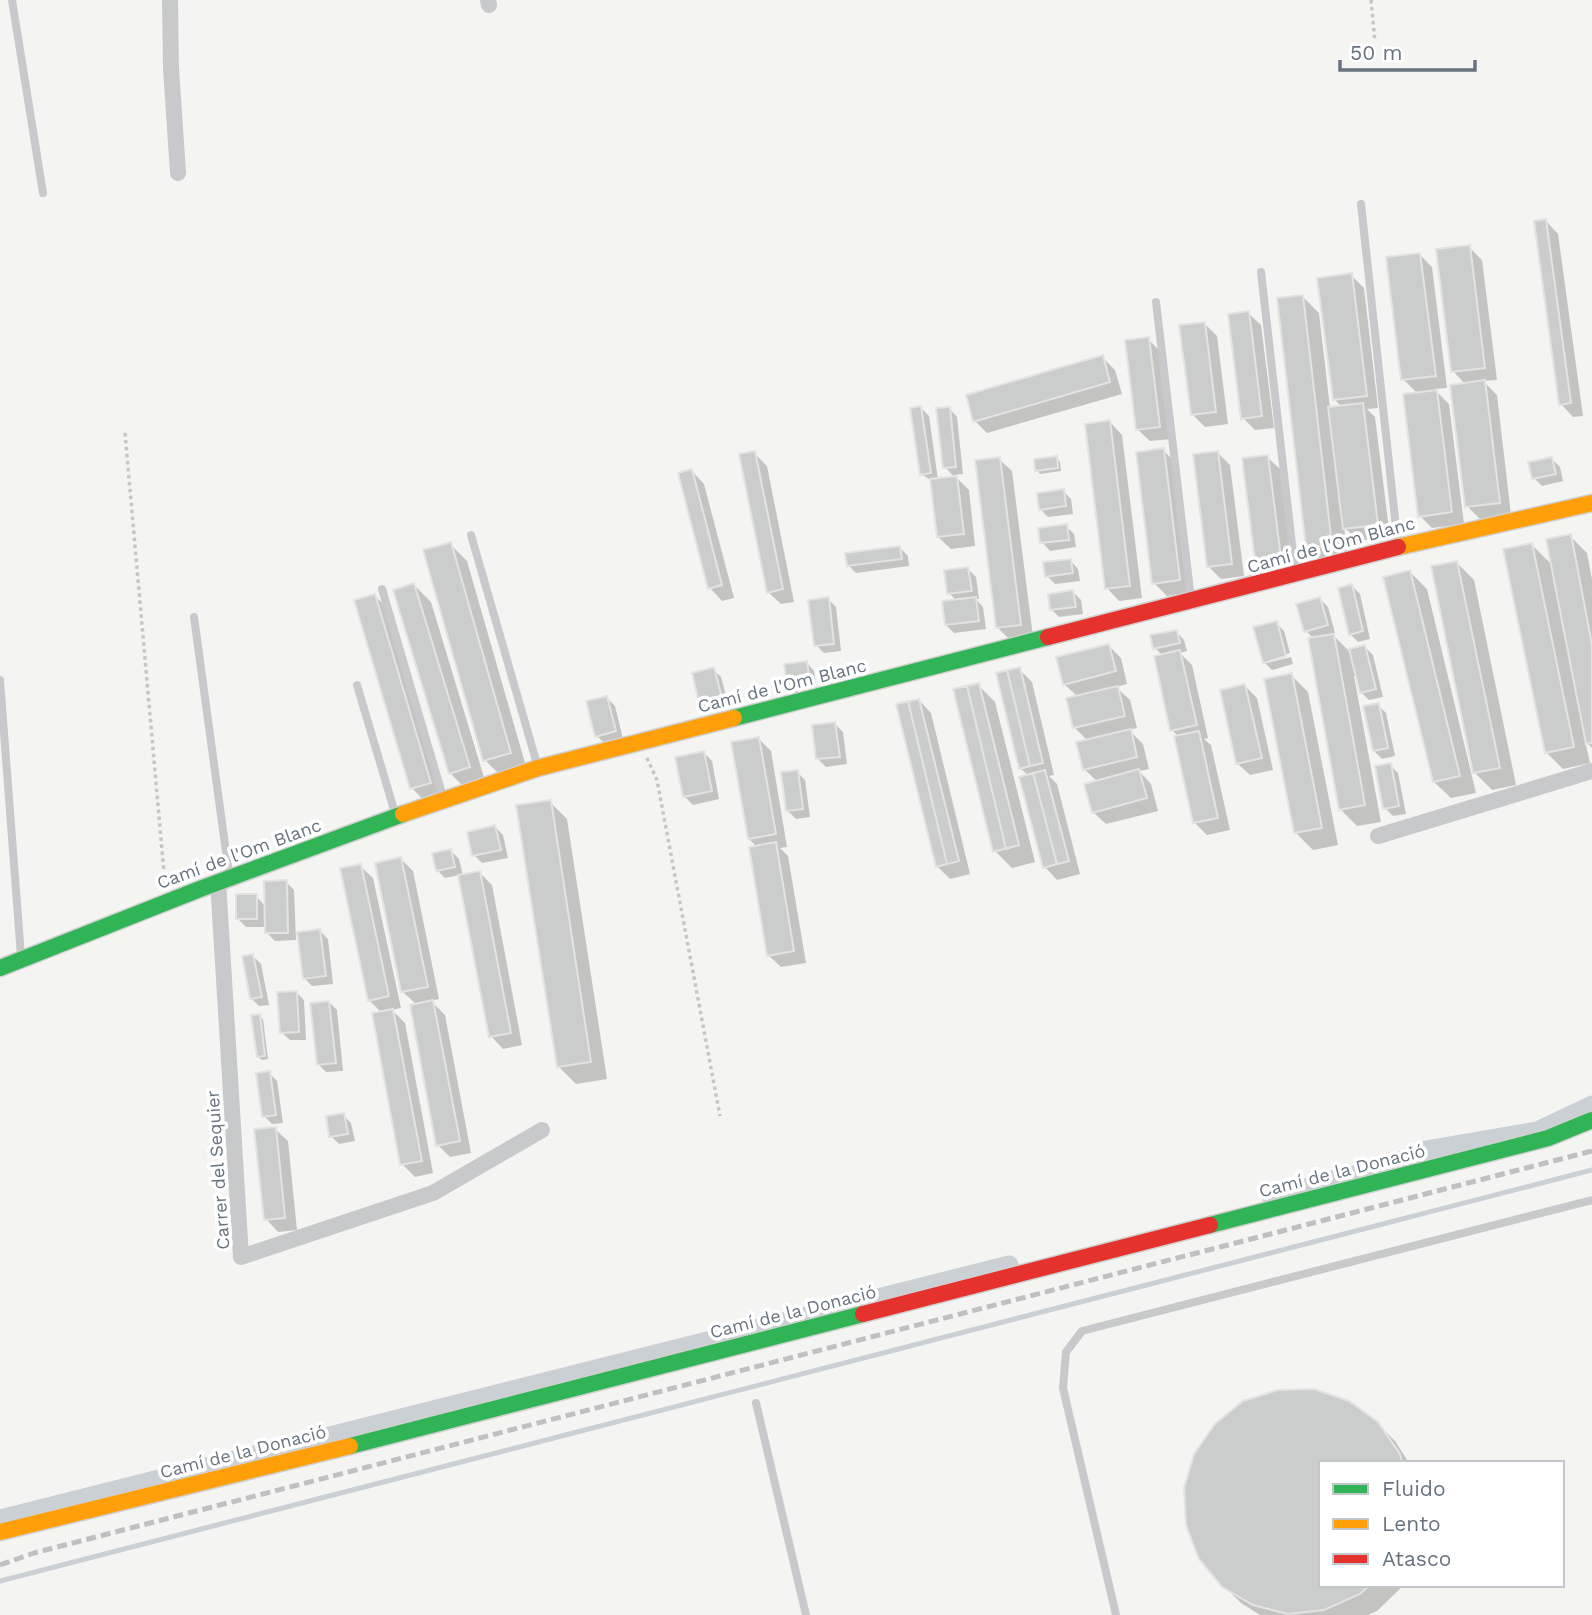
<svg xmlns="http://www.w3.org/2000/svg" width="1592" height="1615" font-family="'Work Sans',sans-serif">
  <rect width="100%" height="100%" fill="#f4f4f3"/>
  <path fill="#0003" d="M1546,221L1558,234L1583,416L1573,417L1561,404Z
    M1469,247L1482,260L1497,380L1483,381L1497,395L1511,515L1480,519L1467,506L1466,385L1453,371Z
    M1420,255L1432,267L1447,388L1434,389L1449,404L1464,524L1432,528L1420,516L1418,394L1403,379Z
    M1351,275L1364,288L1378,408L1367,409L1375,417L1390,537L1358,541L1344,527L1348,561L1324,564L1307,547L1302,296L1319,313L1330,408L1342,407L1334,399Z
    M1248,313L1261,325L1274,428L1255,430L1243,418Z
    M1204,323L1217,336L1228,424L1205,427L1192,414Z
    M1148,339L1161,352L1172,439L1150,441L1137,429Z
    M1102,357L1115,370L1122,394L987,433L975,421Z
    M921,408L929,416L938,480L955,478L945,467L949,408L957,417L963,474L954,475L969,490L975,546L951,549L938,537L932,481L921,474Z
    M1110,422L1122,435L1142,598L1119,601L1107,588Z
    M1163,450L1176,463L1192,592L1167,596L1154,583Z
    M754,453L767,466L794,602L781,604L768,592Z
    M1218,453L1230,465L1244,576L1221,579L1208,566Z
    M1267,457L1280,469L1293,570L1269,573L1256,560Z
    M1056,458L1060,462L1061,471L1040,474L1037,470Z
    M999,459L1012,471L1033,637L1010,640L998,628Z
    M1552,459L1560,467L1563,481L1542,486L1534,478Z
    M692,471L704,484L734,598L722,601L710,588Z
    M1063,491L1071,499L1073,514L1048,517L1040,509Z
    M1066,526L1074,534L1076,547L1050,551L1042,542Z
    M1570,536L1587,553L1592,579V748L1585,741L1590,763L1563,769L1546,752L1532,545L1553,566Z
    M450,544L467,561L527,770L502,777L485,760Z
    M900,548L908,556L909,566L856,573L848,565Z
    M1070,560L1078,569L1080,581L1055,584L1047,576Z
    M1457,563L1474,580L1516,785L1492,790L1475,773Z
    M968,569L976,577L979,599H976L983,607L986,629L954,633L946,625L957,601L949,593Z
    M1410,572L1427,589L1476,793L1451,798L1434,782Z
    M414,585L431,602L486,784L467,790L450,773Z
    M1352,586L1360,594L1370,639L1358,642L1350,634Z
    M1073,592L1081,600L1083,614L1059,617L1051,609Z
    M375,596L392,613L447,799L428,805L412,788Z
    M828,599L836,607L841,651L824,653L816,645Z
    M1320,599L1328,607L1335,633L1332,634L1353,655L1365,647L1373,655L1383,697L1369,700L1361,692L1357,676H1354L1381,822L1357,826L1340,809L1314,639L1306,631Z
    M1276,623L1284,631L1290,653L1267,660V663L1291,657L1293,664L1272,670L1264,662Z
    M1176,631L1184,640L1187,651L1180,653L1192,665L1208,738L1204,739L1211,745L1230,830L1207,835L1195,823L1179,737L1172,730L1163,656L1155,648Z
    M1109,646L1121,658L1127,684L1116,687L1130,700L1137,728L1129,730L1143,744L1149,769L1139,771L1151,784L1158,811L1106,824L1093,812L1098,782L1084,769L1088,741L1075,728L1078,697L1064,684Z
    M806,662L814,671L817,691L797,694L789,686Z
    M713,669L721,677L729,706L709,711L701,703Z
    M1019,669L1032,682L1054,775L1049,776L1057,784L1080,874L1057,880L1045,867L1029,776L1020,768Z
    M1291,675L1308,692L1338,845L1313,850L1296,833Z
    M978,685L995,702L1035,862L1012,868L995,851Z
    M1245,686L1257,698L1273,770L1250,775L1237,763Z
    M607,698L615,706L623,739L605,744L597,736Z
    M919,700L931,713L970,874L950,879L937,866Z
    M1378,705L1386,713L1395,756L1382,759L1374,751Z
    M835,724L843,732L847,764L826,767L818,759Z
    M758,738L771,751L787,847L780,848L788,856L806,963L781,967L768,955L757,847L749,839Z
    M704,753L712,761L719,799L693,805L685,797Z
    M1390,765L1398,773L1406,814L1393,816L1385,808Z
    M797,772L805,780L810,817L796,819L788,811Z
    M550,802L567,819L607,1079L576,1084L559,1067Z
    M495,827L503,835L508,858L482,863L474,855Z
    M451,851L459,859L463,876L480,873L492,885L522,1045L503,1049L491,1036L460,875L445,878L437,870Z
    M401,859L413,871L439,999L431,1001L445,1015L471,1153L450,1157L438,1145L417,1005L403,992Z
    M360,866L373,878L401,1008L392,1010L405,1023L433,1173L415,1177L402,1164L382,1013L369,1000Z
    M286,882L294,890L296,940L275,941L267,933V927H246L238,919L256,896L266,907Z
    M320,931L328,939L333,984L312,986L304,978Z
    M253,956L261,964L269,1005L259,1006L251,998Z
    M296,992L304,1000L306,1040H290L281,1032Z
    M329,1002L337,1010L343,1071L326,1072L318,1064Z
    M259,1016L263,1019L268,1059L262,1060L258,1057Z
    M269,1073L277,1081L283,1123L272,1124L264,1116Z
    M343,1115L351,1123L355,1141L339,1144L331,1136Z
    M275,1129L288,1141L297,1230L278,1232L266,1219Z
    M1244,1403L1377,1423L1395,1441L1409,1463H1321V1585H1404L1377,1611L1368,1615H1260L1241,1603L1223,1585Z"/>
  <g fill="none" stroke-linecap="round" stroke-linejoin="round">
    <path stroke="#cad0d3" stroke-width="5" d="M0,1581L1592,1170"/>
    <path stroke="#cad0d3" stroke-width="19" d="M1272,1198L1332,1180L1380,1169L1426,1150L1537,1131L1592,1105
      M0,1519L1009,1265"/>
  </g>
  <path fill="#cbcccc" stroke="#e3e3e2" stroke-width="2" d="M1546,219L1571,403L1559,405L1534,221Z
    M1470,245L1485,368L1451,372L1436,249Z
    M1420,253L1436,376L1401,380L1386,257Z
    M1352,273L1367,396L1333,400L1317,278Z
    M1303,295L1332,545L1306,548L1277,298Z
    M1249,311L1262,416L1241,419L1228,314Z
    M1205,322L1216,412L1191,415L1179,325Z
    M1149,337L1160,427L1136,430L1125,340Z
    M1103,355L1110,382L973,422L966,395Z
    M1485,380L1500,503L1465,507L1450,385Z
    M1437,390L1452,512L1418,517L1403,394Z
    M1363,403L1378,525L1343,529L1328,407Z
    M921,406L931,473L920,475L910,408Z
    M950,407L956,467L943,468L936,408Z
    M1110,420L1130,586L1105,589L1085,424Z
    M1164,448L1180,580L1152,584L1136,452Z
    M755,451L783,589L767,593L739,454Z
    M1218,451L1232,564L1207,567L1193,454Z
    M1268,455L1281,558L1255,561L1242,458Z
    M1057,456L1058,468L1035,471L1034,459Z
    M1000,457L1021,625L996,628L975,460Z
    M1552,457L1556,474L1532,479L1528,462Z
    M692,469L722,585L708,589L678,473Z
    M957,476L964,534L937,537L930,479Z
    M1064,489L1066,506L1039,510L1037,493Z
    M1067,524L1069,540L1040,543L1038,528Z
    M1571,534L1592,645V743L1586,744L1546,539Z
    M451,542L511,753L483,761L423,550Z
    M1532,543L1574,747L1545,753L1503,549Z
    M900,546L902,559L847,566L845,553Z
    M1071,559L1073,573L1045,577L1043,562Z
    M1457,561L1500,768L1473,773L1431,566Z
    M968,567L972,591L947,594L944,570Z
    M1410,570L1460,776L1433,782L1383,577Z
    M414,583L470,767L449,774L393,590Z
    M1352,584L1363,631L1349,635L1338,588Z
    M1073,590L1076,607L1050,610L1048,594Z
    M375,594L431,783L410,789L354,600Z
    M829,597L834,644L814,646L808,600Z
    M976,597L979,621L945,625L942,601Z
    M1320,597L1328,625L1304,632L1296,604Z
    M1277,621L1286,656L1263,663L1253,627Z
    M1177,630L1180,643L1153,649L1150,635Z
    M1334,634L1365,805L1339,810L1308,638Z
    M1109,644L1116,671L1063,685L1056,657Z
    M1365,645L1376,689L1360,693L1349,649Z
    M1180,650L1197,725L1170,731L1154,656Z
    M807,661L810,683L787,686L784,664Z
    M714,667L722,698L699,703L692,673Z
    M1020,667L1043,763L1019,769L996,673Z
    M1007,670L1030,766L1019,769L996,673Z
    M1292,673L1322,828L1294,833L1264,679Z
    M979,683L1019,845L1006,849L967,686Z
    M979,683L1019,845L993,852L953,689Z
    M1245,684L1262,758L1236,764L1220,690Z
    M1118,686L1125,716L1073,728L1066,698Z
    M607,696L616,731L595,737L586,701Z
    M919,699L959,861L936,867L896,704Z
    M908,701L947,864L936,867L896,704Z
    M1379,703L1388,748L1373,751L1363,706Z
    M835,722L840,757L816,759L812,725Z
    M1131,729L1137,757L1083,770L1076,742Z
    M1199,731L1218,818L1193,823L1174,736Z
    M759,737L776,834L748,839L731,742Z
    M704,751L712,791L683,797L675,757Z
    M1391,763L1399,806L1383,809L1375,766Z
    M1139,769L1147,798L1092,813L1084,784Z
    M798,770L803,809L786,811L781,772Z
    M1045,770L1069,861L1043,868L1019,777Z
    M1033,773L1057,864L1043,868L1019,777Z
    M551,800L591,1062L557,1067L516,805Z
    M495,825L501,850L472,856L467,832Z
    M776,842L794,951L767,956L749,847Z
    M451,849L455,867L436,871L432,853Z
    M401,857L428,987L401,992L375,863Z
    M361,864L389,996L368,1001L340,868Z
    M480,871L511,1033L489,1037L458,875Z
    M287,880L288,933H265L264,881Z
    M236,894H257V919H236Z
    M320,929L326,976L303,979L297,932Z
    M253,954L262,997L250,999L242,956Z
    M297,991L299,1032L280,1033L277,992Z
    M433,1000L460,1141L436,1146L410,1005Z
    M329,1001L336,1063L317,1065L310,1003Z
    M393,1009L422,1161L400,1165L372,1013Z
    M260,1014L265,1056L257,1057L251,1015Z
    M270,1071L276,1115L262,1117L256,1073Z
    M344,1113L348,1134L329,1137L326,1116Z
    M276,1127L285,1218L264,1220L254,1129Z
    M1314,1389L1349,1401L1378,1422L1400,1454L1402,1463H1321V1585H1370L1360,1594L1324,1610L1288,1614L1253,1605L1222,1587L1199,1559L1186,1525L1184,1488L1194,1454L1215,1424L1243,1401L1278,1390Z"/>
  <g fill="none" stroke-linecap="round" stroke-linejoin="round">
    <defs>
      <path id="fast" d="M734,718L1048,637
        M0,968L200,889L403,814
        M1210,1225L1548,1138L1592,1120
        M350,1446L863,1314"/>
      <path id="slow" d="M1398,547L1592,503
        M403,814L538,768L734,718
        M0,1532L350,1446"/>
      <path id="jam" d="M1048,637L1398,547
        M863,1314L1210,1225"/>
    </defs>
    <use href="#fast" stroke="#d0d0d1" stroke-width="19"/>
    <use href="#slow" stroke="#d0d0d1" stroke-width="19"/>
    <use href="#jam" stroke="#d0d0d1" stroke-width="19"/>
    <path stroke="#c6c6c7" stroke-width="3.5" stroke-dasharray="3.5 3.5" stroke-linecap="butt" d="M1371,0L1375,42
      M125,433L165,884
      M647,758L657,780L720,1116"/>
    <path stroke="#c8c9ca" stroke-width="8" d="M12,0L43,193
      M1361,204L1398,546
      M1261,272L1295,571
      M1156,302L1191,599
      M471,535L537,764
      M382,589L443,797
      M194,617L229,874
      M0,680L21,956
      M357,685L395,813
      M756,1403L806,1615
      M1116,1615L1063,1388L1066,1352L1082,1331L1592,1200"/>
    <path stroke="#c8c9ca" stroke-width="16" d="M170,0L171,68L178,173
      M488,0L489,5
      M1378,836L1592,771
      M218,881L241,1257L433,1193L542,1130"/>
    <use href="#fast" stroke="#30b455" stroke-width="16"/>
    <use href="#slow" stroke="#ff9f0a" stroke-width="16"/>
    <use href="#jam" stroke="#e5322d" stroke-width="16"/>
    <path stroke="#bfc0c1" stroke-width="5" stroke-dasharray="10 5" stroke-linecap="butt" d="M0,1565L34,1553L1592,1151"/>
  </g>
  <g text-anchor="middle" stroke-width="7" stroke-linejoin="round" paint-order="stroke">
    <g font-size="18" fill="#67737f" stroke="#fff">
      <text transform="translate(1331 545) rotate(-15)" y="6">Camí de l'Om Blanc</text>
      <text transform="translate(782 686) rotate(-14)" y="6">Camí de l'Om Blanc</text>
      <text transform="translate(239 854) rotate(-20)" y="6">Camí de l'Om Blanc</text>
      <text transform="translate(218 1170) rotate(-94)" y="6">Carrer del Sequier</text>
      <text transform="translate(1342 1171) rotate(-14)" y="6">Camí de la Donació</text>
      <text transform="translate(793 1312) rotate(-14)" y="6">Camí de la Donació</text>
      <text transform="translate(243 1452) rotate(-14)" y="6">Camí de la Donació</text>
    </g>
  </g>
  <rect x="1319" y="1461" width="245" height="126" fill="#ffffff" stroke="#c2c7cc" stroke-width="2"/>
  <rect x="1333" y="1484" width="35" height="10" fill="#30b455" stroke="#c2c7cc" stroke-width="2"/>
  <text x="1382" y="1496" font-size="21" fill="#67737f">Fluido</text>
  <rect x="1333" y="1519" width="35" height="10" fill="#ff9f0a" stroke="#c2c7cc" stroke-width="2"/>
  <text x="1382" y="1531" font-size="21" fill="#67737f">Lento</text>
  <rect x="1333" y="1554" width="35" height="10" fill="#e5322d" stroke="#c2c7cc" stroke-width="2"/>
  <text x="1382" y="1566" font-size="21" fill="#67737f">Atasco</text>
  <path d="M1340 60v10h135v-10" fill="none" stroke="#67737f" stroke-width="3.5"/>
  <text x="1350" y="60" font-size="21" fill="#67737f" stroke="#ffffff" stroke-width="5" paint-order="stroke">50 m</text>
</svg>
